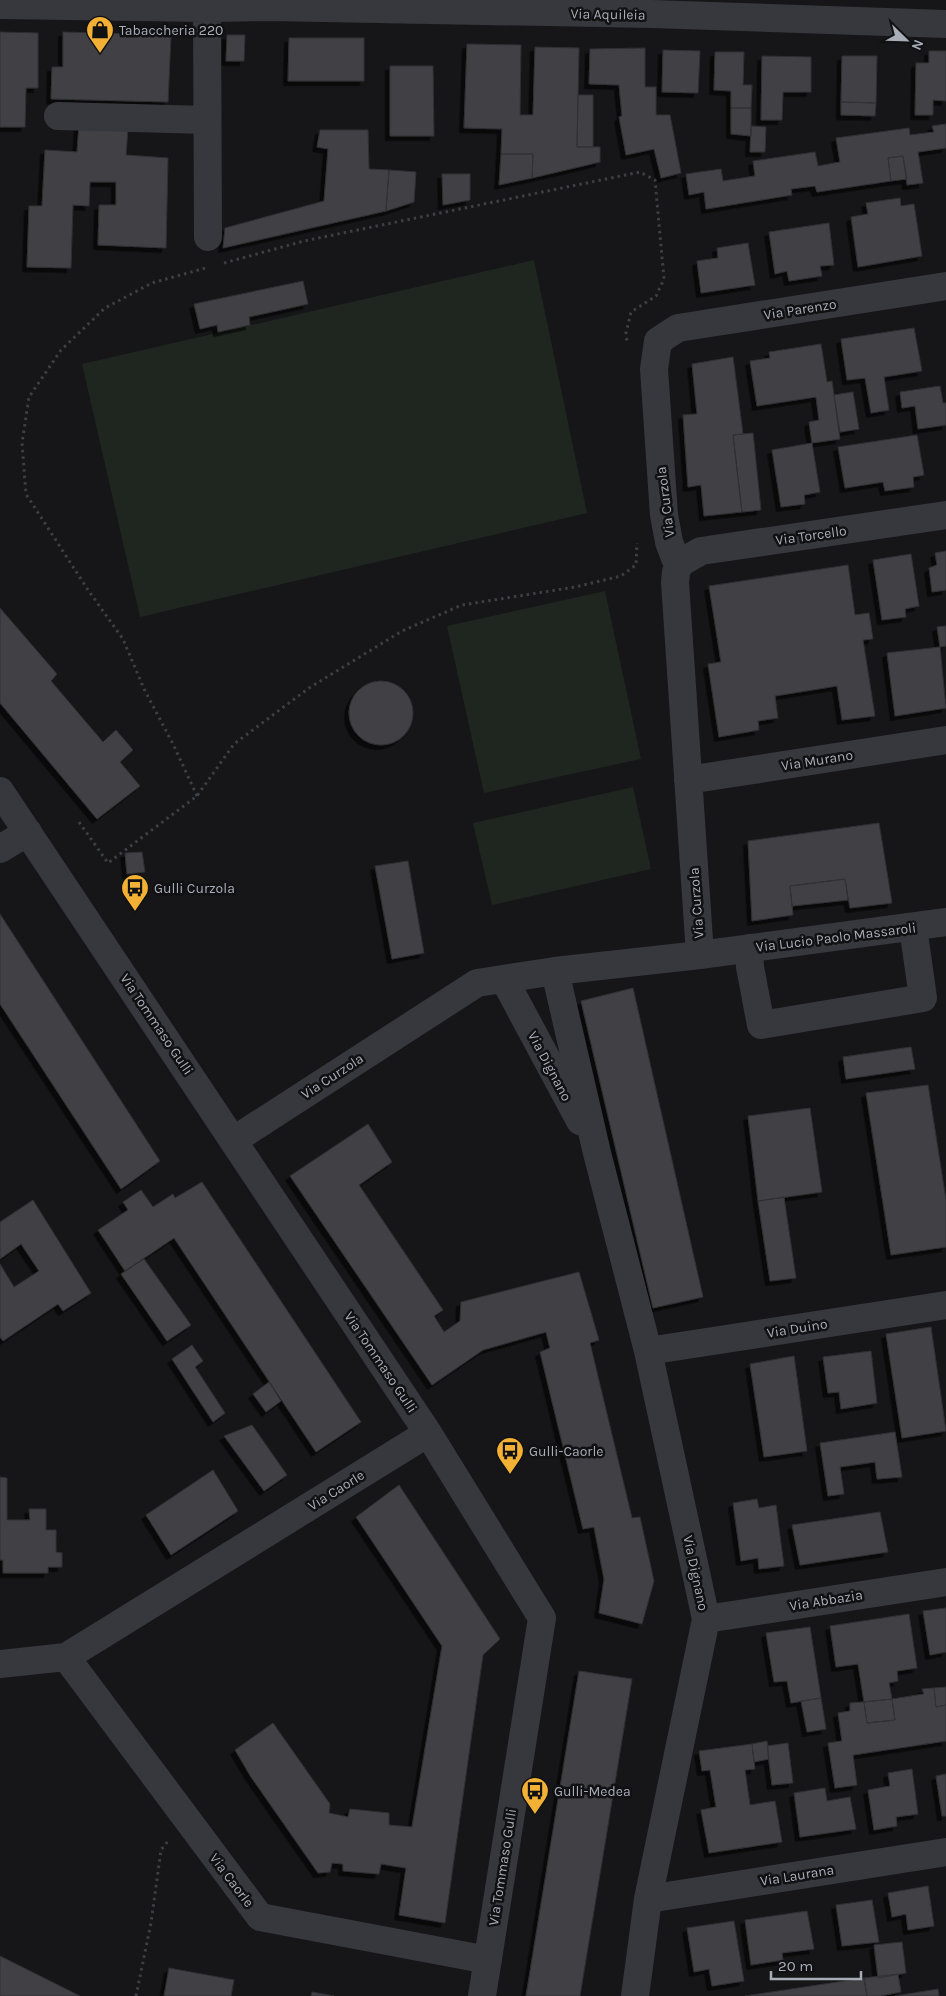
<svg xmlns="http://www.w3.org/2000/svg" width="946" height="1996" font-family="Karla,sans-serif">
  <defs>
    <filter id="shadow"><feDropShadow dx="-4.5" dy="4.5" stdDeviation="0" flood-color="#0009"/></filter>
  </defs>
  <rect width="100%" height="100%" fill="#161618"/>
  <path fill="#1e261f" d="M534,260L587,513L140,617L82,364Z
    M605,591L641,759L484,793L447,626Z
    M633,787L651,869L492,905L473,823Z"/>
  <path fill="#404145" stroke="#303034" filter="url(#shadow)" d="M0,32L38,33V88H26L25,127H0Z
    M63,32L171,35L168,102L51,99L52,67H63Z
    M227,35H245L244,61H226Z
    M289,38H364V81H288Z
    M467,44L521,45L520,115H533L535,47L579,48L577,147H600V162L532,178L533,154H501L502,129L464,128Z
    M645,48V87H656V115H670L681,173L661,178L654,149L626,155L619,117L622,116L619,85L589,84L590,49Z
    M663,50L700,51L698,93L662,92Z
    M929,51H946V101L933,100V115H915L916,63H929Z
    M715,52H744L743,85H752L751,108H731V91L714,90Z
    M762,56L811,57V92H783L782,120H761Z
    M842,56H877L876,103L841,102Z
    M390,66H433L434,136H390Z
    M578,95H593V147H577Z
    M841,102L876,103L875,116L841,115Z
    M731,108H751V136L731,134Z
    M946,124V148L918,152L923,183L907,185L903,156L888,158L891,181L817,192L815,186L791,189L792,195L706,209L704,192L689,195L686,174L721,169L723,181L755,176L753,161L815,152L818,166L840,162L836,138L909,128L910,135L934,132L932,126Z
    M79,125L128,128L126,155L168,158L166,248L98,245L99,205H116V182H90L89,206L73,205L71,268L27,267L29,206H42L45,150L77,152Z
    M751,126L766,127L765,152H750Z
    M320,130H368L369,169L389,170L386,211L223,248L225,228L324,201L328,149L317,147Z
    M501,154H533L532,178L499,185Z
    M903,156L907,179L891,181L888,158Z
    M389,170L416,172L414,202L386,211Z
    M442,174H470V200L443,205Z
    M900,198L901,206L914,204L922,256L858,267L851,217L868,214L866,203Z
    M829,223L834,265L820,266L822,276L789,281L787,271L775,274L769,232Z
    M748,243L755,285L701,293L697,261L718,258L717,248Z
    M303,281L308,304L249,317L250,325L218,332L217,325L200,329L194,304Z
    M914,328L922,371L884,377L889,410L871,413L865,378L847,380L841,339Z
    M821,344L827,382L832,381L840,439L812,443L809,422L819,420L816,397L757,406L750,361L770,358L769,352Z
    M733,357L743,434L733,435L742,512L704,516L701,485L688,487L683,415L697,414L692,364Z
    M940,386L943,403H946V425L918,429L915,406L902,408L900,392Z
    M853,392L859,429L840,432L834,395Z
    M753,433L761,510L742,512L733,435Z
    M917,435L924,475L913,477L914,487L885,491L883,482L845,488L838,447Z
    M812,443L820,492L804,495L805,504L781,507L772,450Z
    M946,551V590L932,592L929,568L937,565L935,553Z
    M911,554L919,606L905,609L906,617L882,620L873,560Z
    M848,565L855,615L869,613L873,639L863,640L875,716L842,720L837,686L775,696L778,718L758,721L759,730L719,737L708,664L721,662L709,586Z
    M0,608L57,674L51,681L103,742L116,730L133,750L120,762L140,786L97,819L0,703Z
    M946,626V646L940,647L937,627Z
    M940,647L946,708L895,716L887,653Z
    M349 713a32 32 0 1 1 64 0a32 32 0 1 1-64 0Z
    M879,823L892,903L850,908L845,879L790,886L793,915L752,921L748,841Z
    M142,852L145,872L127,874L125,853Z
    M408,861L424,953L392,959L375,866Z
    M845,879L848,900L792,906L790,886Z
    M0,914L160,1161L121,1189L0,1004Z
    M633,988L703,1297L653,1308L581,1001Z
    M911,1047L915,1069L846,1079L843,1057Z
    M928,1085L946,1200V1247L891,1255L866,1093Z
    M810,1108L822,1192L758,1201L748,1116Z
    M368,1124L392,1162L359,1185L443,1310L434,1316L444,1332L460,1321L461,1302L579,1272L599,1340L590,1343L632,1518L640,1517L654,1581L642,1624L599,1613L604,1579L594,1527L583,1529L540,1352L550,1348L546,1332L483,1350L432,1385L290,1176Z
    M202,1182L361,1422L316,1452L174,1238L125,1271L98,1230L128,1210L123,1202L141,1190L153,1207L173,1194L175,1198Z
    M784,1197L796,1278L770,1281L758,1201Z
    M33,1200L91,1293L63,1311L58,1304L3,1341L0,1337V1264L14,1287L39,1271L21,1244L0,1259V1222Z
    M144,1259L191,1325L167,1341L121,1274Z
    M931,1327L946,1431L902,1438L886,1334Z
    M192,1345L203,1361L195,1367L225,1413L213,1422L172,1359Z
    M871,1351L877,1403L841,1409L839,1392L828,1393L823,1357Z
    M794,1356L807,1451L764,1457L750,1364Z
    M269,1382L281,1401L266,1412L253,1394Z
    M252,1425L287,1475L264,1491L224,1436Z
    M895,1432L902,1477L877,1479L875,1462L840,1467L844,1494L828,1496L820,1443Z
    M213,1470L238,1511L171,1555L146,1515Z
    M0,1477L7,1478V1520H30L29,1509H46V1530H56V1552L62,1553V1567H48V1573H3V1560H0Z
    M399,1485L500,1639L483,1655L445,1923L399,1915L406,1868L381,1864L379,1874L343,1871V1864L332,1863L330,1872L318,1873L251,1777L235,1750L273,1723L330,1804L329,1813L348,1817L350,1809L389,1813V1825L412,1827L442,1646L356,1517Z
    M757,1499L759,1508L776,1505L784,1566L759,1569L758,1558L741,1561L733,1503Z
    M880,1512L888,1552L800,1565L792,1525Z
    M946,1608V1652L930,1655L923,1611Z
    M909,1614L917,1668L897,1671L898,1681L889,1683L892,1699L864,1702L858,1664L836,1667L830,1626Z
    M810,1627L821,1698L791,1703L787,1681L774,1682L766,1633Z
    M579,1671L632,1679L580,1996H526Z
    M946,1687V1705L936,1707L934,1688Z
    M934,1688L936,1707L946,1705V1741L853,1755L857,1785L835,1788L828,1743L842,1741L838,1713L850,1711V1703L864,1702L867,1723L895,1720L892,1699L924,1694L922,1689Z
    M821,1698L826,1729L807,1732L801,1701Z
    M892,1699L895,1720L867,1723L864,1702Z
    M767,1741L769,1759L754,1762L752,1744Z
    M788,1743L793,1783L772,1785L767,1746Z
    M752,1744L755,1769L745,1770L750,1805L775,1801L782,1842L709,1853L701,1810L716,1807L710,1770L702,1771L699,1751Z
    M912,1769L918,1814L896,1817L897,1826L874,1830L868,1790L890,1786L888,1773Z
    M946,1774V1816H942L936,1776Z
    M825,1788L827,1801L850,1797L856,1829L800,1837L794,1793Z
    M928,1886L934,1926L908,1930L906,1914L892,1917L888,1893Z
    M872,1900L879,1942L842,1946L836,1905Z
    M807,1911L814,1949L782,1953L783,1960L751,1965L745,1920Z
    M734,1921L744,1981L712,1986L709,1969L694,1972L687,1928Z
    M902,1942L906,1973L878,1978L874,1945Z
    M0,1956L80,1996H0Z
    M169,1968L234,1980L231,1996H164Z
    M898,1974L901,1992L880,1996H867L864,1978Z
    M864,1978L867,1996H745Z
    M938,1989L939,1996H895Z
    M312,1992L334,1996H311Z"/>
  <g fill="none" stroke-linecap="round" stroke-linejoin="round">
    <path stroke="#3d3f44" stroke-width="3" stroke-dasharray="2.5 4" stroke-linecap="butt" d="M224,263L304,241L640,172L655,180L664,279L656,296L631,312L626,333L627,342
      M197,796L173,744L144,689L123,639L88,590L26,494L22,443L29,397L61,350L105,308L152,283L209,267
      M79,822L108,863L197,796L234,744L309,688L402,631L462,605L575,587L621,576L636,565L637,543
      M136,1996L151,1923L161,1850L168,1841"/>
    <path stroke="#37383d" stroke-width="28" d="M0,5L207,8L269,7L652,14L946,24
      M207,8L208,237
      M58,116L207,120
      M680,563L701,551L946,515
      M688,780L946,740
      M0,791L428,1433L542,1618L482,1996
      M0,849L28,832
      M749,948L750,967L761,1025L923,998L913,927
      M700,955L946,922
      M555,971L597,1153L648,1351L706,1619L648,1899L635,1996
      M504,979L580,1121
      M234,1140L477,983L555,971L700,955L675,582L676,572L680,563L675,558L669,542L664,515L654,369L658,341L678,328L946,286
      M648,1351L946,1305
      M706,1619L946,1582
      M66,1657L260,1917L488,1960
      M0,1664L66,1657L428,1433
      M648,1899L946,1852"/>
  </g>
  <defs>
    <symbol id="shop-pin" viewBox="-11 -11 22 30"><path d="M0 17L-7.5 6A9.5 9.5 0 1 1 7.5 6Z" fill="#f2b134" stroke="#111113"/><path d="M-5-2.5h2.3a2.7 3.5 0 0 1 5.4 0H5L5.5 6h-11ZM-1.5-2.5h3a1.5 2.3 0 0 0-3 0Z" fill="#111"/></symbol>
    <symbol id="bus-pin" viewBox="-11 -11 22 30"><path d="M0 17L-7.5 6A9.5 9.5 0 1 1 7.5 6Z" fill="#f2b134" stroke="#111113"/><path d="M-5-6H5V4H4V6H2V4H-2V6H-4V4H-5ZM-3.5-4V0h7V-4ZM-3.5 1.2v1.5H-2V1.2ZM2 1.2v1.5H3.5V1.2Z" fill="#111"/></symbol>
  </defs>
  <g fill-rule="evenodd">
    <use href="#shop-pin" x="84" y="14" width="32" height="43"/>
    <use href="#bus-pin" x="119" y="872" width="32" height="43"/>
    <use href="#bus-pin" x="494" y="1435" width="32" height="43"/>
    <use href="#bus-pin" x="519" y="1775" width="32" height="43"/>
  </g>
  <g text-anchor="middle" stroke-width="5" stroke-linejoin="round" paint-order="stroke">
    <g font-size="14" fill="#a8adb8" stroke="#111113">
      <text transform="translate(608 14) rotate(1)" y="5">Via Aquileia</text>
      <text transform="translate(800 309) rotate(-9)" y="5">Via Parenzo</text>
      <text transform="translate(665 502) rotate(-97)" y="5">Via Curzola</text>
      <text transform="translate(811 535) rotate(-8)" y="5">Via Torcello</text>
      <text transform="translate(817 760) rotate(-9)" y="5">Via Murano</text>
      <text transform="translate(696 903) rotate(-94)" y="5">Via Curzola</text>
      <text transform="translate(836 937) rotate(-7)" y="5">Via Lucio Paolo Massaroli</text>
      <text transform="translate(157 1024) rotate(56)" y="5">Via Tommaso Gulli</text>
      <text transform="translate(550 1066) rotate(62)" y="5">Via Dignano</text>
      <text transform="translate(332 1076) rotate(-33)" y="5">Via Curzola</text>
      <text transform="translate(797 1328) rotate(-9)" y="5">Via Duino</text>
      <text transform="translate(381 1362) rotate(56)" y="5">Via Tommaso Gulli</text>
      <text transform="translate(336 1490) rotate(-32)" y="5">Via Caorle</text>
      <text transform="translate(696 1573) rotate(78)" y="5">Via Dignano</text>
      <text transform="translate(826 1600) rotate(-9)" y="5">Via Abbazia</text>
      <text transform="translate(502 1867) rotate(-81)" y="5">Via Tommaso Gulli</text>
      <text transform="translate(797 1875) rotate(-9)" y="5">Via Laurana</text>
      <text transform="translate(232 1880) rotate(53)" y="5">Via Caorle</text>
    </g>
    <g font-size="14" fill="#a8adb8" stroke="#111113" text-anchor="start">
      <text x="119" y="35">Tabaccheria 220</text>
      <text x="154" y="893">Gulli Curzola</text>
      <text x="529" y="1456">Gulli-Caorle</text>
      <text x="554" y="1796">Gulli-Medea</text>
    </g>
  </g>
  <g transform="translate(906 40) rotate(113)" stroke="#111113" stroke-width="4" paint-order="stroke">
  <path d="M0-4L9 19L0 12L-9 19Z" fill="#a8adb8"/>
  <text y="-8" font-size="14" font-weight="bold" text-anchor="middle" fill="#a8adb8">N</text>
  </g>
  <path d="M771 1971v8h90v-8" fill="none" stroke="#a8adb8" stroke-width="2.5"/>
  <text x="778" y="1971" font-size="15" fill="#a8adb8" stroke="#111113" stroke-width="4" paint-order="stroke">20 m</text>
</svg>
